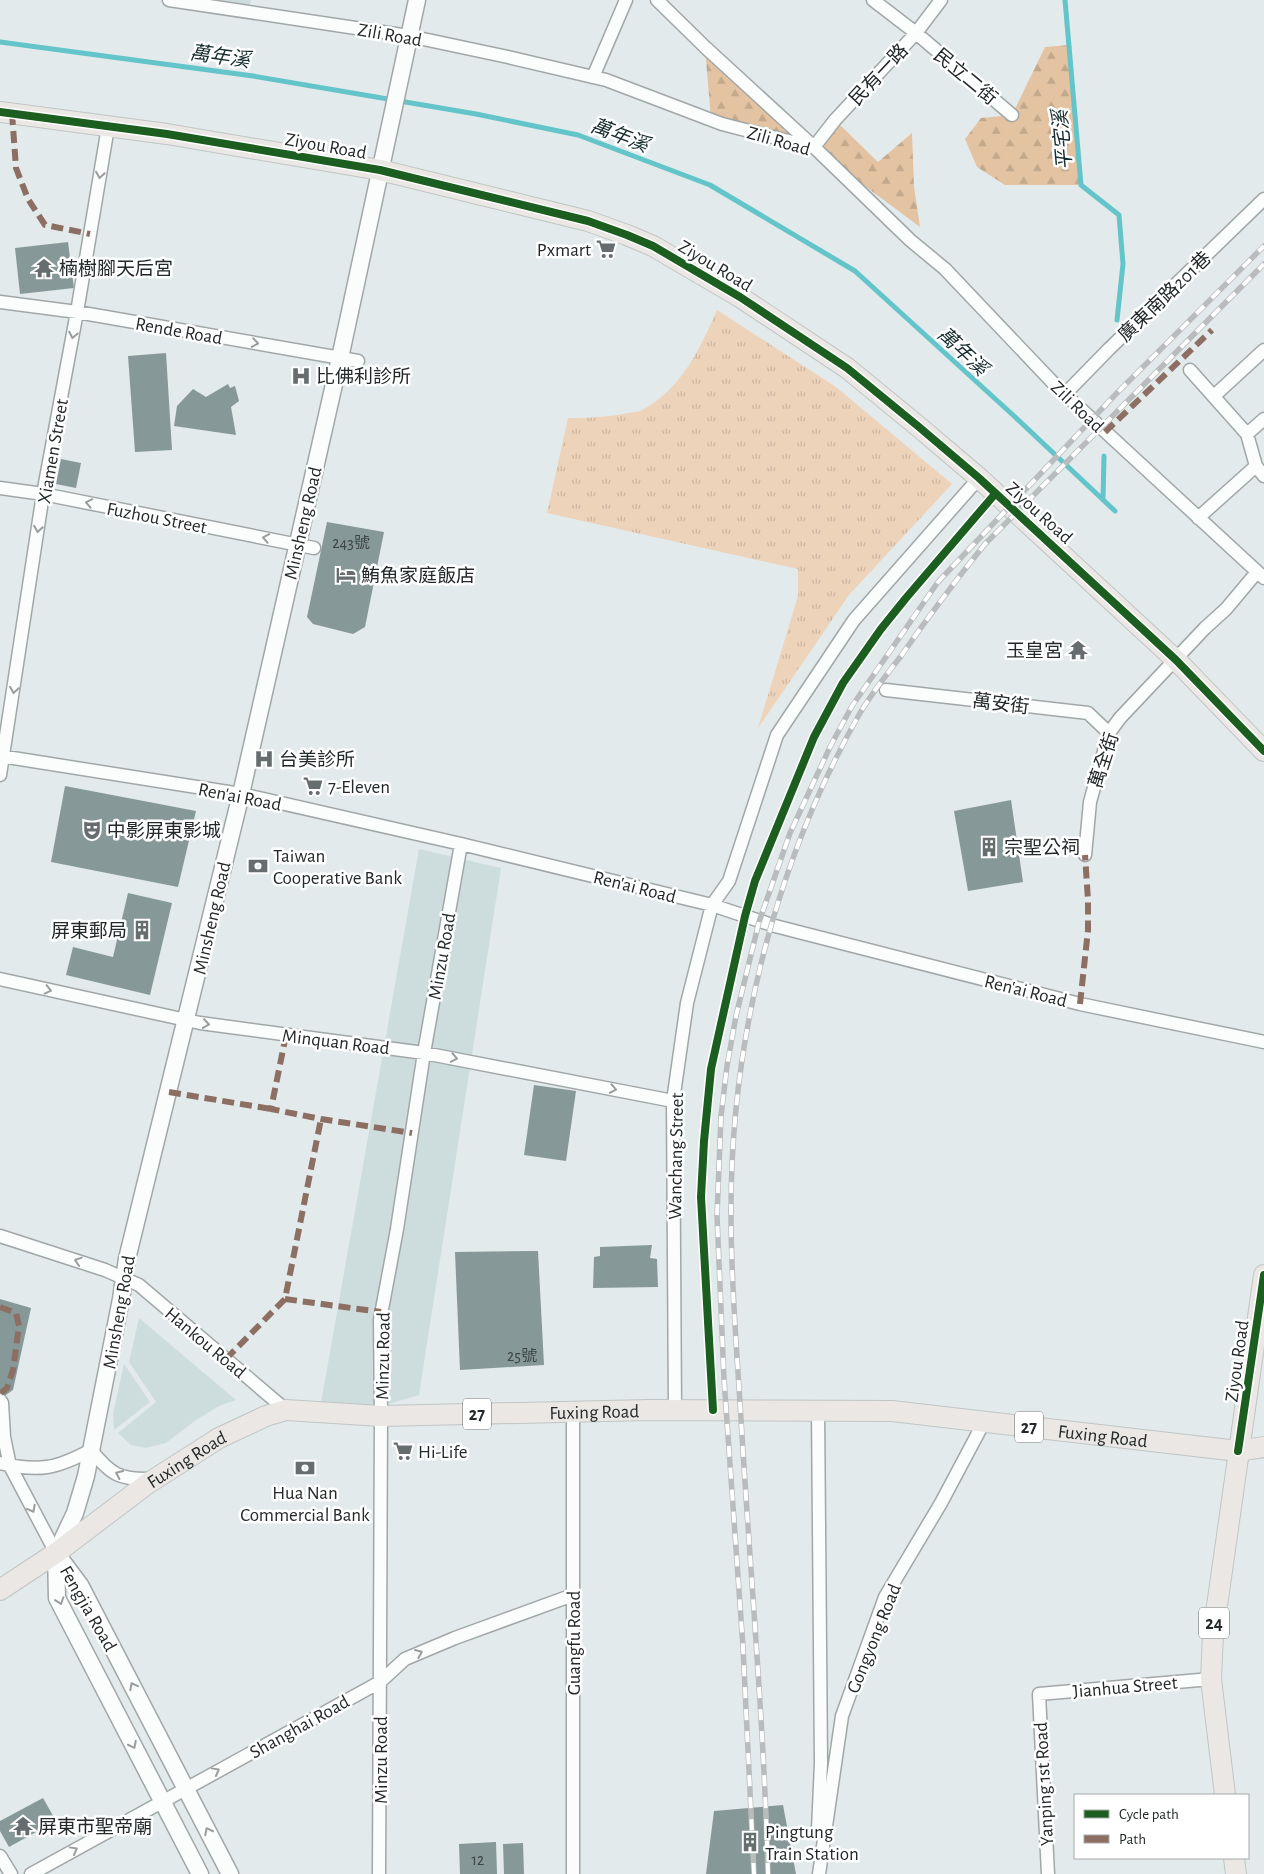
<svg xmlns="http://www.w3.org/2000/svg" width="1264" height="1874" font-family="'Alegreya Sans','Noto Sans TC',sans-serif">
  <defs>
    <pattern id="forest-firs" width="22" height="20" patternUnits="userSpaceOnUse" patternTransform="scale(1.25)"><rect width="22" height="20" fill="#e4c3a2"/><path d="M5 1l3.5 6h-7zM16 11l3.5 6h-7z" fill="#c3a88c"/></pattern>
    <pattern id="park-tufts" width="24" height="20" patternUnits="userSpaceOnUse" patternTransform="scale(1.25)"><rect width="24" height="20" fill="#eed3bb"/><path d="M3 7l-1-3M5 7V3M7 7l1-3M15 17l-1-3M17 17v-4M19 17l1-3" fill="none" stroke="#ccb5a1"/></pattern>
  </defs>
  <rect width="100%" height="100%" fill="#e2eaeb"/>
  <path fill="#cdddde" d="M169,0H251L248,11Z
    M419,849L501,868L419,1395L378,1407L321,1403Z
    M139,1318L236,1400L219,1406L196,1420L166,1443L146,1448L131,1445L118,1433L156,1402L129,1362Z
    M124,1364L150,1402L114,1430L113,1414Z"/>
  <path fill="url(#forest-firs)" d="M1069,45L1081,185H1005L977,167L965,139L981,118L1012,115L1045,47Z
    M705,47L814,147L835,120L878,162L912,133L914,187L920,227L818,151L711,120Z"/>
  <path fill="url(#park-tufts)" d="M717,310L836,387L952,484L849,595L758,728L798,596V569L547,513L568,418C589,418 608,417 629,413C634,412 639,412 644,409C681,389 701,347 717,310Z"/>
  <g fill="none" stroke-linecap="round" stroke-linejoin="round">
    <path stroke="#63c4c9" stroke-width="5" d="M1065,0L1081,185L1119,215L1123,264L1117,320
      M0,42L253,76L476,114L578,135L710,185L855,271L1014,416L1115,511
      M1103,500L1104,456"/>
  </g>
  <path fill="#879898" d="M68,242L74,288L20,294L15,248Z
    M166,353L172,450L135,452L128,356Z
    M228,384L230,388L235,386L239,401L231,407L236,435L174,426L177,406L193,389L206,397Z
    M61,459L81,463L76,488L56,484Z
    M327,522L384,532L365,627L353,634L313,624L307,617Z
    M65,786L196,811L178,887L51,862Z
    M1011,800L1023,882L968,891L954,811Z
    M128,893L172,903L150,995L66,975L73,947L113,957Z
    M534,1085L576,1091L566,1161L524,1155Z
    M652,1245L650,1258L657,1259L658,1287L593,1288L594,1257L600,1256V1247Z
    M538,1251L544,1365L460,1370L455,1252Z
    M0,1299L31,1308L13,1390L0,1399Z
    M43,1798L56,1821L9,1847L0,1831V1821Z
    M783,1805L796,1874H706L714,1811Z
    M496,1842L497,1874H460L459,1844Z
    M523,1843L524,1874H504L503,1844Z"/>
  <g fill="none" stroke-linecap="round" stroke-linejoin="round">
    <defs>
      <path id="minor" d="M169,0L409,36L508,57L606,80L722,124L812,147
        M657,0L705,47L814,147L910,240L945,269L1057,387L1264,578
        M873,0L916,33L1012,115
        M593,77L626,0
        M814,147L835,120L916,33L941,0
        M0,302L77,312L358,361
        M1190,370L1247,434L1256,466L1264,476
        M1065,394L1109,349L1264,199
        M1214,396L1264,350
        M1247,434L1264,419
        M0,488L43,494L314,548
        M1198,518L1256,466
        M886,690L1088,713L1109,733
        M0,756L241,794L461,844L712,905L775,926L1080,1004L1264,1042
        M0,775L43,494L77,312L108,127
        M1085,855L1090,802L1109,733L1120,718L1205,628L1226,609L1257,572
        M0,979L200,1023L424,1053L673,1101
        M0,1236L105,1270L139,1285L286,1410
        M0,1400L2,1403L4,1437L10,1466L56,1553
        M675,1410L673,1101L687,1003L712,905L729,881L777,735L854,620L979,478
        M818,1410L821,1763L818,1830
        M0,1463C39,1472 56,1469 91,1450C111,1475 120,1480 152,1479
        M0,1856L11,1874
        M31,1874L380,1682L405,1659L455,1638L573,1595
        M379,1874L381,1416L380,1320L397,1229L424,1053L461,844
        M573,1874V1411
        M819,1874L842,1716L885,1597L941,1503L984,1422
        M1048,1874L1039,1694L1211,1679"/>
      <path id="tertiary" d="M56,1553L80,1585L230,1874
        M200,1874L57,1598L56,1553L75,1513L86,1476L121,1299L127,1259L241,794L340,358L417,0"/>
      <g id="primary">
        <path d="M0,112L167,134L380,170L588,221L627,235L653,246L740,297L847,368L919,427L979,478L1176,660L1264,751"/>
        <path id="s1" d="M0,1590L56,1553L147,1484L219,1438L266,1416L286,1410L381,1416L649,1410L892,1411L1238,1451L1264,1447"/>
        <path d="M1225,1795L1211,1679L1213,1634L1264,1275"/>
        <path d="M1234,1858L1236,1874"/>
      </g>
    </defs>
    <use href="#minor" stroke="#a1a7a7" stroke-width="15"/>
    <use href="#tertiary" stroke="#a1a7a7" stroke-width="19"/>
    <use href="#primary" stroke="#c0c5c5" stroke-width="22"/>
    <use href="#minor" stroke="#fbfcfc" stroke-width="12"/>
    <use href="#tertiary" stroke="#fbfcfc" stroke-width="16"/>
    <use href="#primary" stroke="#eae7e4" stroke-width="20"/>
    <defs>
      <path id="rail" d="M754,1874L743,1647L724,1379L717,1216L721,1116L727,1066L736,1016L759,922L790,833L830,747L852,706L938,582L1115,395L1264,246
        M768,1874C764,1722 750,1571 741,1419C737,1352 731,1284 731,1216C730,1043 774,864 860,713C872,693 887,674 901,656C928,617 956,580 985,544L1264,264"/>
    </defs>
    <use href="#rail" stroke="#b9bcbc" stroke-width="5.5"/>
    <use href="#rail" stroke="#fff" stroke-width="4" stroke-dasharray="11" stroke-linecap="butt"/>
    <path stroke="#8d6e63" stroke-width="6" stroke-dasharray="12 6" stroke-linecap="butt" d="M12,113L16,168L28,199L45,225L90,234
      M1105,432L1212,330
      M1080,1004L1088,930V900L1085,855
      M286,1035L271,1109L321,1119L412,1133
      M169,1092L271,1109
      M285,1299L381,1312
      M0,1307L16,1313L19,1326L13,1370L7,1388L0,1394
      M226,1359L285,1299L321,1119"/>
    <defs>
      <path id="cycleway" d="M0,112L167,134L380,170L588,221L627,235L653,246L740,297L847,368L919,427L979,478L1176,660L1264,751
        M713,1410L701,1197L704,1141L711,1069L745,916L755,881L814,737L843,683L881,629L906,598L995,494
        M1238,1451L1264,1275"/>
    </defs>
    <use href="#cycleway" stroke="#fff" stroke-width="11"/>
    <use href="#cycleway" stroke="#1b5e20" stroke-width="8"/>
  </g>
  <defs><path id="oneway-chevron" d="M-2-3.5L2.5 0L-2 3.5" fill="none" stroke-width="1.6" stroke-linecap="round" stroke-linejoin="round" transform="scale(1.25)"/></defs>
  <g stroke="#9a9d9e">
    <use href="#oneway-chevron" transform="translate(100 175) rotate(99)"/>
    <use href="#oneway-chevron" transform="translate(73 335) rotate(101)"/>
    <use href="#oneway-chevron" transform="translate(255 343) rotate(10)"/>
    <use href="#oneway-chevron" transform="translate(89 503) rotate(-169)"/>
    <use href="#oneway-chevron" transform="translate(38 529) rotate(99)"/>
    <use href="#oneway-chevron" transform="translate(266 538) rotate(-169)"/>
    <use href="#oneway-chevron" transform="translate(14 690) rotate(99)"/>
    <use href="#oneway-chevron" transform="translate(48 990) rotate(13)"/>
    <use href="#oneway-chevron" transform="translate(206 1024) rotate(8)"/>
    <use href="#oneway-chevron" transform="translate(454 1058) rotate(11)"/>
    <use href="#oneway-chevron" transform="translate(613 1089) rotate(11)"/>
    <use href="#oneway-chevron" transform="translate(78 1261) rotate(-162)"/>
    <use href="#oneway-chevron" transform="translate(119 1474) rotate(-155)"/>
    <use href="#oneway-chevron" transform="translate(32 1509) rotate(62)"/>
    <use href="#oneway-chevron" transform="translate(60 1601) rotate(71)"/>
    <use href="#oneway-chevron" transform="translate(419 1653) rotate(-23)"/>
    <use href="#oneway-chevron" transform="translate(133 1686) rotate(-118)"/>
    <use href="#oneway-chevron" transform="translate(133 1745) rotate(63)"/>
    <use href="#oneway-chevron" transform="translate(216 1771) rotate(-29)"/>
    <use href="#oneway-chevron" transform="translate(208 1831) rotate(-117)"/>
    <use href="#oneway-chevron" transform="translate(74 1850) rotate(-29)"/>
  </g>
  <defs>
    <symbol id="supermarket-bare" viewBox="-9 -9 18 18"><path d="M-6-5.5h2.5l.6 2H6L4.5 2H-2.5L-4.4-4H-6ZM-1.5 3.2a1.3 1.3 0 1 0 .1 0ZM3 3.2a1.3 1.3 0 1 0 .1 0Z" fill="#666d6e" stroke="#fff" stroke-width="2.5" paint-order="stroke"/></symbol>
    <symbol id="temple-bare" viewBox="-9 -9 18 18"><path d="M0-6L5-2H3V0L6.5 2.5H4V6H1.5V3h-3V6H-4V2.5H-6.5L-3 0V-2H-5Z" fill="#666d6e" stroke="#fff" stroke-width="2.5" paint-order="stroke"/></symbol>
    <symbol id="hospital-bare" viewBox="-9 -9 18 18"><path d="M-5-5h3v3.5h4V-5h3V5h-3V1.5h-4V5h-3Z" fill="#666d6e" stroke="#fff" stroke-width="2.5" paint-order="stroke"/></symbol>
    <symbol id="hotel-bare" viewBox="-9 -9 18 18"><path d="M-6-4.5h1.5V1H6V5H4.5V3h-9V5H-6ZM-4 0a1.8 1.8 0 1 1 3.6 0ZM.5 0V-2.5h3Q6-2.5 6 0Z" fill="#666d6e" stroke="#fff" stroke-width="2.5" paint-order="stroke"/></symbol>
    <symbol id="theatre-bare" viewBox="-9 -9 18 18"><path d="M-5-5.5Q0-4 5-5.5V0Q5 5 0 6Q-5 5-5 0ZM-3.3-2.5H-1v1.5H-3.3ZM1-2.5H3.3v1.5H1ZM-2.8 1Q0 5.5 2.8 1Z" fill="#666d6e" stroke="#fff" stroke-width="2.5" paint-order="stroke"/></symbol>
    <symbol id="building-bare" viewBox="-9 -9 18 18"><path d="M-4-6H4V6H1V3H-1V6H-4ZM-2.5-4.3h1.7v1.8h-1.7ZM.8-4.3h1.7v1.8H.8ZM-2.5-1h1.7V.8h-1.7ZM.8-1h1.7V.8H.8Z" fill="#666d6e" stroke="#fff" stroke-width="2.5" paint-order="stroke"/></symbol>
    <symbol id="bank-bare" viewBox="-9 -9 18 18"><path d="M-6-4H6V4H-6ZM0-2.3a2.3 2.3 0 1 0 0 4.6a2.3 2.3 0 1 0 0-4.6Z" fill="#666d6e" stroke="#fff" stroke-width="2.5" paint-order="stroke"/></symbol>
  </defs>
  <g fill-rule="evenodd">
    <use href="#supermarket-bare" x="592" y="235" width="28" height="28"/>
    <use href="#temple-bare" x="30" y="254" width="28" height="28"/>
    <use href="#hospital-bare" x="287" y="362" width="28" height="28"/>
    <use href="#hotel-bare" x="332" y="561" width="28" height="28"/>
    <use href="#temple-bare" x="1064" y="636" width="28" height="28"/>
    <use href="#hospital-bare" x="250" y="745" width="28" height="28"/>
    <use href="#supermarket-bare" x="299" y="772" width="28" height="28"/>
    <use href="#theatre-bare" x="78" y="816" width="28" height="28"/>
    <use href="#building-bare" x="975" y="833" width="28" height="28"/>
    <use href="#bank-bare" x="244" y="852" width="28" height="28"/>
    <use href="#building-bare" x="128" y="916" width="28" height="28"/>
    <use href="#supermarket-bare" x="389" y="1437" width="28" height="28"/>
    <use href="#bank-bare" x="291" y="1454" width="28" height="28"/>
    <use href="#temple-bare" x="9" y="1812" width="28" height="28"/>
    <use href="#building-bare" x="736" y="1828" width="28" height="28"/>
  </g>
  <g text-anchor="middle" stroke-width="5" stroke-linejoin="round" paint-order="stroke">
    <g font-size="16" fill="#3c4546">
      <text x="351" y="548">243號</text>
      <text x="522" y="1361">25號</text>
      <text x="478" y="1865">12</text>
    </g>
    <g fill="#fff" stroke="#65696a" stroke-width="1">
      <rect x="463" y="1398.5" width="28" height="31" rx="4"/>
      <rect x="1015" y="1411.5" width="28" height="31" rx="4"/>
      <rect x="1199" y="1607.5" width="30" height="31" rx="4"/>
    </g>
    <g font-size="18" font-weight="bold" fill="#23292a">
      <text x="477" y="1420">27</text>
      <text x="1029" y="1433">27</text>
      <text x="1214" y="1629">24</text>
    </g>
    <g font-size="19" fill="#23292a" stroke="#fff">
      <text transform="translate(390 34) rotate(10)" y="7">Zili Road</text>
      <text transform="translate(878 74) rotate(-47)" y="7">民有一路</text>
      <text transform="translate(966 76) rotate(40)" y="7">民立二街</text>
      <text transform="translate(779 140) rotate(16)" y="7">Zili Road</text>
      <text transform="translate(326 145) rotate(10)" y="7">Ziyou Road</text>
      <text transform="translate(716 265) rotate(31)" y="7">Ziyou Road</text>
      <text transform="translate(1164 296) rotate(-44)" y="7">廣東南路201巷</text>
      <text transform="translate(179 330) rotate(10)" y="7">Rende Road</text>
      <text transform="translate(1078 406) rotate(44)" y="7">Zili Road</text>
      <text transform="translate(52 451) rotate(-80)" y="7">Xiamen Street</text>
      <text transform="translate(1040 512) rotate(42)" y="7">Ziyou Road</text>
      <text transform="translate(157 517) rotate(11)" y="7">Fuzhou Street</text>
      <text transform="translate(302 523) rotate(-77)" y="7">Minsheng Road</text>
      <text transform="translate(1001 703) rotate(7)" y="7">萬安街</text>
      <text transform="translate(1103 760) rotate(-72)" y="7">萬全街</text>
      <text transform="translate(240 796) rotate(11)" y="7">Ren'ai Road</text>
      <text transform="translate(635 886) rotate(14)" y="7">Ren'ai Road</text>
      <text transform="translate(211 918) rotate(-77)" y="7">Minsheng Road</text>
      <text transform="translate(441 956) rotate(-80)" y="7">Minzu Road</text>
      <text transform="translate(1026 990) rotate(14)" y="7">Ren'ai Road</text>
      <text transform="translate(336 1041) rotate(7)" y="7">Minquan Road</text>
      <text transform="translate(675 1156) rotate(-89)" y="7">Wanchang Street</text>
      <text transform="translate(118 1312) rotate(-80)" y="7">Minsheng Road</text>
      <text transform="translate(206 1342) rotate(40)" y="7">Hankou Road</text>
      <text transform="translate(382 1356) rotate(-89)" y="7">Minzu Road</text>
      <text transform="translate(1236 1361) rotate(-82)" y="7">Ziyou Road</text>
      <text dy="7" stroke="none"><textPath href="#s1" startOffset="648">Fuxing Road</textPath></text>
      <text dy="7" stroke="none"><textPath href="#s1" startOffset="1158">Fuxing Road</textPath></text>
      <text dy="7" stroke="none"><textPath href="#s1" startOffset="228">Fuxing Road</textPath></text>
      <text transform="translate(89 1608) rotate(60)" y="7">Fengjia Road</text>
      <text transform="translate(873 1638) rotate(-68)" y="7">Gongyong Road</text>
      <text transform="translate(573 1643) rotate(-90)" y="7">Guangfu Road</text>
      <text transform="translate(1125 1686) rotate(-5)" y="7">Jianhua Street</text>
      <text transform="translate(299 1726) rotate(-29)" y="7">Shanghai Road</text>
      <text transform="translate(380 1760) rotate(-90)" y="7">Minzu Road</text>
      <text transform="translate(1043 1784) rotate(-93)" y="7">Yanping 1st Road</text>
    </g>
    <g font-size="19" fill="#23292a" stroke="#fff" text-anchor="start">
      <text x="591" y="256" text-anchor="end">Pxmart</text>
      <text x="59" y="275">楠樹腳天后宮</text>
      <text x="316" y="383">比佛利診所</text>
      <text x="361" y="582">鮪魚家庭飯店</text>
      <text x="1063" y="657" text-anchor="end">玉皇宮</text>
      <text x="279" y="766">台美診所</text>
      <text x="328" y="793">7-Eleven</text>
      <text x="107" y="837">中影屏東影城</text>
      <text x="1004" y="854">宗聖公祠</text>
      <text x="273" y="862">Taiwan<tspan x="273" dy="22">Cooperative Bank</tspan></text>
      <text x="127" y="937" text-anchor="end">屏東郵局</text>
      <text x="418" y="1458">Hi-Life</text>
      <text x="305" y="1499" text-anchor="middle">Hua Nan<tspan x="305" dy="22">Commercial Bank</tspan></text>
      <text x="38" y="1833">屏東市聖帝廟</text>
      <text x="765" y="1838">Pingtung<tspan x="765" dy="22">Train Station</tspan></text>
    </g>
    <g font-size="20" font-style="italic" fill="#182e2f" stroke="#fff">
      <text transform="translate(220 56) rotate(8)" y="7">萬年溪</text>
      <text transform="translate(620 135) rotate(21)" y="7">萬年溪</text>
      <text transform="translate(1062 140) rotate(-95)" y="7">平宅溪</text>
      <text transform="translate(963 351) rotate(43)" y="7">萬年溪</text>
    </g>
  </g>
  <rect x="1074" y="1794" width="175" height="65" fill="#ffffff" stroke="#a7a9aa"/>
  <rect x="1084" y="1810" width="25" height="8" fill="#1b5e20" stroke="#a7a9aa"/>
  <text x="1119" y="1819" font-size="15" fill="#23292a">Cycle path</text>
  <rect x="1084" y="1835" width="25" height="8" fill="#8d6e63" stroke="#a7a9aa"/>
  <text x="1119" y="1844" font-size="15" fill="#23292a">Path</text>
</svg>
